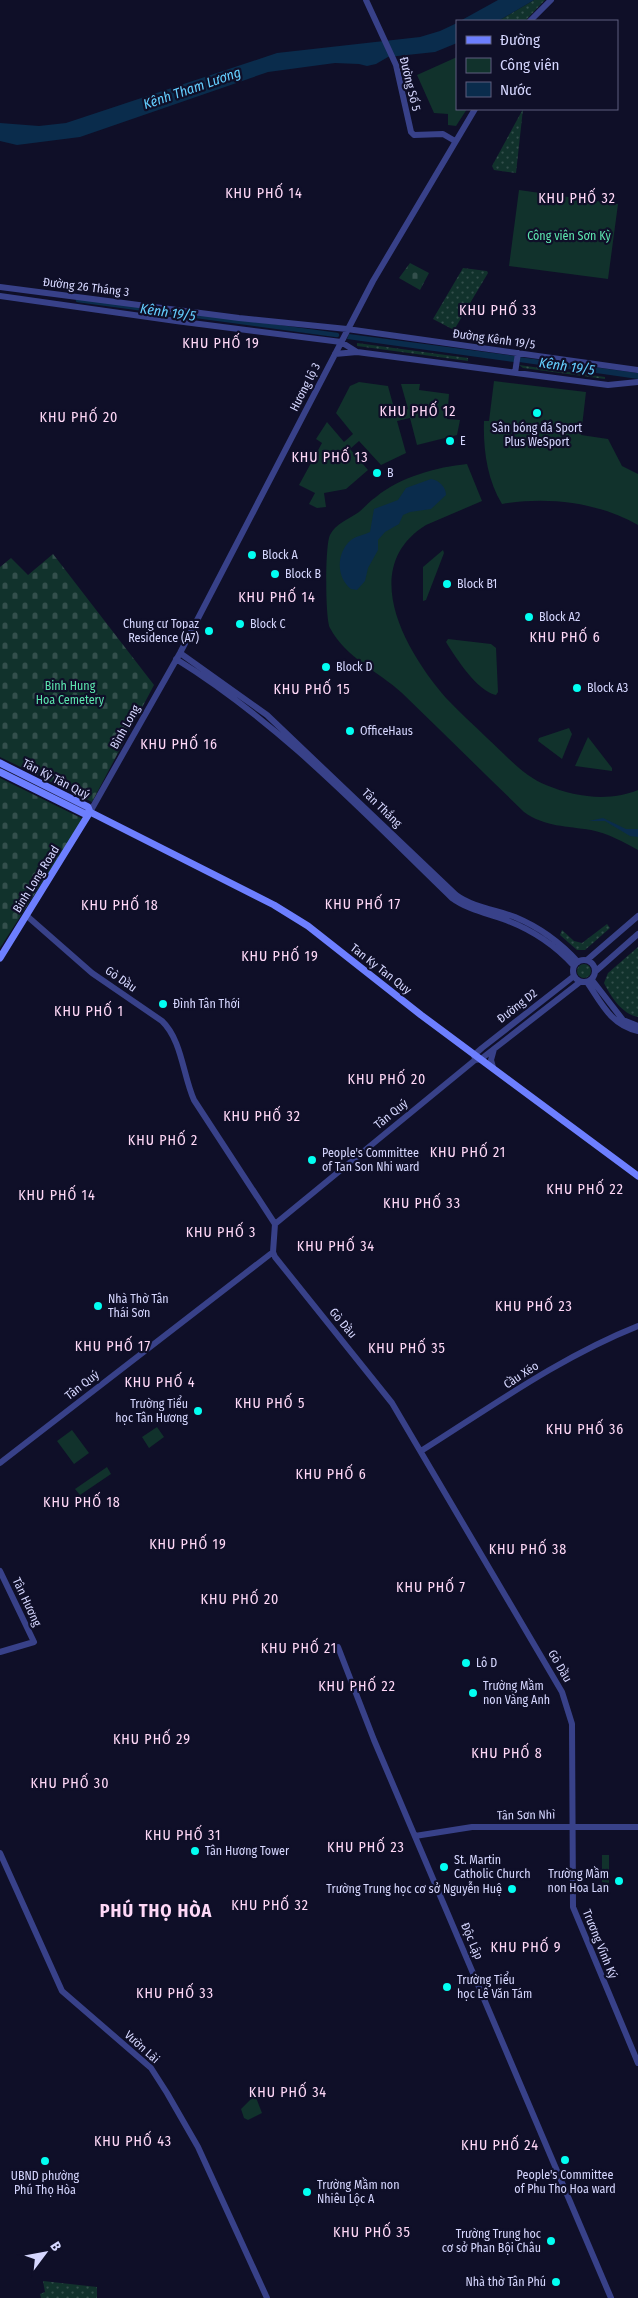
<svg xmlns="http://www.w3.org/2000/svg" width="638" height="2298" font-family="'Fira Sans Condensed',sans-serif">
  <defs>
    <pattern id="grass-dots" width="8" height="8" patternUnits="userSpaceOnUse" patternTransform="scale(1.25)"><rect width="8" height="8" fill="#11322c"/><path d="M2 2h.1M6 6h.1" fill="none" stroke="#334f4c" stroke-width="1.8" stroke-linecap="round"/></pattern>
    <pattern id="cemetery-stones" width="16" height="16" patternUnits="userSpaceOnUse" patternTransform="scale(1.25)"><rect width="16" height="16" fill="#11322c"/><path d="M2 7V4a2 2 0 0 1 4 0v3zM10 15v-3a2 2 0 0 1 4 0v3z" fill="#334f4c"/></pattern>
  </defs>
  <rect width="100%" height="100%" fill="#0f0f28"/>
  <path fill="url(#grass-dots)" d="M534,0H545L525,21H498Z
    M523,109L516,173L494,170L492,166Z
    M463,268L487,271L488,273L454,330L433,319Z
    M357,343L468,358V361L357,346Z
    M519,365L605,377V379L523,368Z
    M607,924L610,928L585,950H577L560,935L562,930L574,941L582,943Z
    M638,947V1017C622,1014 611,997 604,983L608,973Z
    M577 971a7 7 0 1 1 14 0a7 7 0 1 1-14 0Z
    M43,2281L97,2287V2298H41L40,2294L45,2292Z"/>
  <path fill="url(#cemetery-stones)" d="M410,263L429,273L420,290L399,278Z
    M53,554L154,685L92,802L0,757V567L11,558L28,575Z
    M0,778L83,819L0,948Z"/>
  <path fill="#11322c" d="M457,57V109H467L456,126L448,125V114L434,113L417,75Z
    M519,190L618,204L608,279L509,266Z
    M494,381L586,392L581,435L608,439L622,466L638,474V525C598,502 547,496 502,504C487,480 483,448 484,421H489Z
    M359,382L388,386L395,412L408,409L401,384H420L419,390L449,394L447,419L460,420L457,435L417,445L410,418L397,421L406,453L381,465L359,441L350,449L368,470L346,489L324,493L326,507L317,508L309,504L315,493L299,485L322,443L316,439L327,422L344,442L353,434L336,413L350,386Z
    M467,464L482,501L426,525C357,568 406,652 446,698C459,712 474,725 487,738C505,754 523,776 546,785C575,797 609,802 638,790V850C624,842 607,833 591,830C567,826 545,827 524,812C483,772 443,733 402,693C378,671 346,658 330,628C325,619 325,544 330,535C335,524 349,519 359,512C365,507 370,501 376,497C400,477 437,467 467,464Z
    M443,550L444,553L426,600L423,601V567Z
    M448,639L491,644L496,648L498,692L496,695C477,691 456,658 446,642Z
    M569,728L572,734L562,759L538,741L539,738Z
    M588,737L612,768V771L575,766Z
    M157,1427L164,1437L149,1448L142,1437Z
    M72,1430L89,1453L74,1464L57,1441Z
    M107,1467L111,1474L80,1495L75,1489Z
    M602,1855H609V1883L602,1882Z
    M255,2095L262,2113L248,2120L244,2118L241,2109Z"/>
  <path fill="#0a2c4c" d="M498,0H534L498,21H460Z
    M457,23V43L435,52L388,57L376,64L367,66L359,64L335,63L268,72L80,137L17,145L0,141V123L39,126L66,123L277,53L420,37L440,31Z
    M349,334L515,356L514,362L347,339Z
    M519,357L638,373V379L519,362Z
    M431,479C439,480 446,487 446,495L431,509L410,512L403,515L399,524L385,532L378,540V550L368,568L365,581L357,590L351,589C336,577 336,553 351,540C356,536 364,535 370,532L374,509L398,500L406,488Z
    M603,818L626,829H638V837L630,836L605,821H589Z"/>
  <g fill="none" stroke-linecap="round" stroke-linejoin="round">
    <path stroke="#0a2c4c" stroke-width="4.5" d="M78,300L337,335"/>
    <path stroke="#384189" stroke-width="6" d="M366,0L396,65L411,132L414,135L443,134L455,141
      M530,21L551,0
      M0,287L239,318L347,329L638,370
      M0,296L176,321L341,342L357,352L608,385L638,382
      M335,354L357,352
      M515,373L518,353
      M180,653L267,715L456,895C472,907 496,910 515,917C539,927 560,942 578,962
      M176,659C281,724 364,813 452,898C467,909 486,913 503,919C531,929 554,944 574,966
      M90,812L180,653L373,281L475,109
      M27,916L92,973L162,1021C182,1040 183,1076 194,1100L275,1224L273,1252L275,1257L392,1403L562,1692L572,1724L573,1907L638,2063
      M573 971a11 11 0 1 1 22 0a11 11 0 1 1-22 0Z
      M587,960L638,916
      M596,971L638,934
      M592,980L623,1020L638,1026
      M587,982C602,1004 611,1025 638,1031
      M475,1059L474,1055L482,1048L574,976
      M493,1067L491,1060L494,1049
      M275,1224L475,1060L481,1059L580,982
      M421,1451C491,1407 560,1357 638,1326
      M0,1463L273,1252
      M0,1571L34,1642L0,1652
      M338,1647L374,1740L611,2298
      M415,1836L472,1827H638
      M0,1853L62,1991L151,2068L167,2093L198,2147L267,2298"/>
    <path stroke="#6d7fff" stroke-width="7" d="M0,763L88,807L90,812L274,905L308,926L421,1015L638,1176
      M0,772L85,814L90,812
      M0,958L90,812"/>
  </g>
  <g fill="#02fff2" stroke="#0f0f28" stroke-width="2">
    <circle cx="537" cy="413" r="5"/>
    <circle cx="450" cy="441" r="5"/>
    <circle cx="377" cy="473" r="5"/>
    <circle cx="252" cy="555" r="5"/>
    <circle cx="275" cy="574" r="5"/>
    <circle cx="447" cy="584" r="5"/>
    <circle cx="529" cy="617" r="5"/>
    <circle cx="240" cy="624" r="5"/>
    <circle cx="209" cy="631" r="5"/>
    <circle cx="326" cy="667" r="5"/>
    <circle cx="577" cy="688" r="5"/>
    <circle cx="350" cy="731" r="5"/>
    <circle cx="163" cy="1004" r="5"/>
    <circle cx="312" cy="1160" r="5"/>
    <circle cx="98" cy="1306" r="5"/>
    <circle cx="198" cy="1411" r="5"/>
    <circle cx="466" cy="1663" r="5"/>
    <circle cx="473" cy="1693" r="5"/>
    <circle cx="195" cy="1851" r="5"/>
    <circle cx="444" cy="1867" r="5"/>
    <circle cx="619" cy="1881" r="5"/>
    <circle cx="512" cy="1889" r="5"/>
    <circle cx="447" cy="1987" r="5"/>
    <circle cx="565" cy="2160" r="5"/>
    <circle cx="45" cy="2161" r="5"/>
    <circle cx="307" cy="2192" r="5"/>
    <circle cx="551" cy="2241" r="5"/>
    <circle cx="556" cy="2282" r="5"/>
  </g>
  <g text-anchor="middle" stroke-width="4.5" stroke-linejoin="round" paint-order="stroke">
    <g font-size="12" fill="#d6d7ff" stroke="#0f0f28">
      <text transform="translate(410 84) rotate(76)" y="4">Đường Số 5</text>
      <text transform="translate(86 287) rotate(7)" y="4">Đường 26 Tháng 3</text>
      <text transform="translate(494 339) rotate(8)" y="4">Đường Kênh 19/5</text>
      <text transform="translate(305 387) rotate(-63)" y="4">Hương lộ 3</text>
      <text transform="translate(125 727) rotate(-61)" y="4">Bình Long</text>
      <text transform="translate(56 779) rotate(27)" y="4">Tân Kỳ Tân Quý</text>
      <text transform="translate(382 808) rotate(44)" y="4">Tân Thắng</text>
      <text transform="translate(36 879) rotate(-58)" y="4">Binh Long Road</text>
      <text transform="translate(381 969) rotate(38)" y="4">Tan Ky Tan Quy</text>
      <text transform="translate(121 979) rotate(35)" y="4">Gò Dầu</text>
      <text transform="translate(517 1006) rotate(-38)" y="4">Đường D2</text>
      <text transform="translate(391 1114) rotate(-39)" y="4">Tân Quý</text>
      <text transform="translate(343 1323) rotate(50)" y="4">Gò Dầu</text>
      <text transform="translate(521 1375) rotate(-33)" y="4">Cầu Xéo</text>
      <text transform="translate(82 1385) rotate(-38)" y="4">Tân Quý</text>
      <text transform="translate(27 1602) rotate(65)" y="4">Tân Hương</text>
      <text transform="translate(560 1666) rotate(60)" y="4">Gò Dầu</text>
      <text transform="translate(526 1815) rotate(-1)" y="4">Tân Sơn Nhì</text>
      <text transform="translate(472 1941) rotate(67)" y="4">Độc Lập</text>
      <text transform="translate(600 1944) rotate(68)" y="4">Trương Vĩnh Ký</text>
      <text transform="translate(142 2047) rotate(42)" y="4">Vườn Lài</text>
    </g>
    <g font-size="12" fill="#5ce5ae" stroke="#0f0f28">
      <text x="569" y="240">Công viên Sơn Kỳ</text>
      <text x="70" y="690">Binh Hung<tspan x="70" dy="14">Hoa Cemetery</tspan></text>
    </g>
    <g font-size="12" fill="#d6d7ff" stroke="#0f0f28" text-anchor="start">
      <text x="537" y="432" text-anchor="middle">Sân bóng đá Sport<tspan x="537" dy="14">Plus WeSport</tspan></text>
      <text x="460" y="445">E</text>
      <text x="387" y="477">B</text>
      <text x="262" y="559">Block A</text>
      <text x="285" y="578">Block B</text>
      <text x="457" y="588">Block B1</text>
      <text x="539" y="621">Block A2</text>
      <text x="199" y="628" text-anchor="end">Chung cư Topaz<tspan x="199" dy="14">Residence (A7)</tspan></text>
      <text x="250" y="628">Block C</text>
      <text x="336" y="671">Block D</text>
      <text x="587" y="692">Block A3</text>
      <text x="360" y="735">OfficeHaus</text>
      <text x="173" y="1008">Đình Tân Thới</text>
      <text x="322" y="1157">People's Committee<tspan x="322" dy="14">of Tan Son Nhi ward</tspan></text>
      <text x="108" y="1303">Nhà Thờ Tân<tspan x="108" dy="14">Thái Sơn</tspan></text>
      <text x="188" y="1408" text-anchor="end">Trường Tiểu<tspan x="188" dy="14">học Tân Hương</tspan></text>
      <text x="476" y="1667">Lô D</text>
      <text x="483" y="1690">Trường Mầm<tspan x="483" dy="14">non Vàng Anh</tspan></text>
      <text x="205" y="1855">Tân Hương Tower</text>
      <text x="454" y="1864">St. Martin<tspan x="454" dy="14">Catholic Church</tspan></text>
      <text x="609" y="1878" text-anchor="end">Trường Mầm<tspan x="609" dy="14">non Hoa Lan</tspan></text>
      <text x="502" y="1893" text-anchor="end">Trường Trung học cơ sở Nguyễn Huệ</text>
      <text x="457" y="1984">Trường Tiểu<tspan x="457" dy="14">học Lê Văn Tám</tspan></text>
      <text x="565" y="2179" text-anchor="middle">People's Committee<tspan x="565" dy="14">of Phu Tho Hoa ward</tspan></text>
      <text x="45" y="2180" text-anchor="middle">UBND phường<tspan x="45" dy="14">Phú Thọ Hòa</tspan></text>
      <text x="317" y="2189">Trường Mầm non<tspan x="317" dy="14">Nhiêu Lộc A</tspan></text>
      <text x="541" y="2238" text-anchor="end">Trường Trung học<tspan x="541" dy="14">cơ sở Phan Bội Châu</tspan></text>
      <text x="546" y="2286" text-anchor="end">Nhà thờ Tân Phú</text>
    </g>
    <g font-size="14" font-style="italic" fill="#64cfff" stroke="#0f0f28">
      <text transform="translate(192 88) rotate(-19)" y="5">Kênh Tham Lương</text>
      <text transform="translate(168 312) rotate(8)" y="5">Kênh 19/5</text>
      <text transform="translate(567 366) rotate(8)" y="5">Kênh 19/5</text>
    </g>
    <g font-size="14" letter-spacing="1" fill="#ffd8f7" stroke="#0f0f28">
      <text x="264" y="198">KHU PHỐ 14</text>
      <text x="577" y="203">KHU PHỐ 32</text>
      <text x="498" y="315">KHU PHỐ 33</text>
      <text x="221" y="348">KHU PHỐ 19</text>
      <text x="418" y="416">KHU PHỐ 12</text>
      <text x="79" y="422">KHU PHỐ 20</text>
      <text x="330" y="462">KHU PHỐ 13</text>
      <text x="277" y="602">KHU PHỐ 14</text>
      <text x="565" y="642">KHU PHỐ 6</text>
      <text x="312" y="694">KHU PHỐ 15</text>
      <text x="179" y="749">KHU PHỐ 16</text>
      <text x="363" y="909">KHU PHỐ 17</text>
      <text x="120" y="910">KHU PHỐ 18</text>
      <text x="280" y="961">KHU PHỐ 19</text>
      <text x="89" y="1016">KHU PHỐ 1</text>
      <text x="387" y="1084">KHU PHỐ 20</text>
      <text x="262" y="1121">KHU PHỐ 32</text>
      <text x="163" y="1145">KHU PHỐ 2</text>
      <text x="468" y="1157">KHU PHỐ 21</text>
      <text x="585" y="1194">KHU PHỐ 22</text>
      <text x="57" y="1200">KHU PHỐ 14</text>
      <text x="422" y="1208">KHU PHỐ 33</text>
      <text x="221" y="1237">KHU PHỐ 3</text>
      <text x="336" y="1251">KHU PHỐ 34</text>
      <text x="534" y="1311">KHU PHỐ 23</text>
      <text x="113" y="1351">KHU PHỐ 17</text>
      <text x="407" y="1353">KHU PHỐ 35</text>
      <text x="160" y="1387">KHU PHỐ 4</text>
      <text x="270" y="1408">KHU PHỐ 5</text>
      <text x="585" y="1434">KHU PHỐ 36</text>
      <text x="331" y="1479">KHU PHỐ 6</text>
      <text x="82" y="1507">KHU PHỐ 18</text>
      <text x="188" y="1549">KHU PHỐ 19</text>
      <text x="528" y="1554">KHU PHỐ 38</text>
      <text x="431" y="1592">KHU PHỐ 7</text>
      <text x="240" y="1604">KHU PHỐ 20</text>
      <text x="299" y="1653">KHU PHỐ 21</text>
      <text x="357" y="1691">KHU PHỐ 22</text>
      <text x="152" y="1744">KHU PHỐ 29</text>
      <text x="507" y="1758">KHU PHỐ 8</text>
      <text x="70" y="1788">KHU PHỐ 30</text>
      <text x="183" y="1840">KHU PHỐ 31</text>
      <text x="366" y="1852">KHU PHỐ 23</text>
      <text x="270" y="1910">KHU PHỐ 32</text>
      <text x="526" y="1952">KHU PHỐ 9</text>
      <text x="175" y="1998">KHU PHỐ 33</text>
      <text x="288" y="2097">KHU PHỐ 34</text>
      <text x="133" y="2146">KHU PHỐ 43</text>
      <text x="500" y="2150">KHU PHỐ 24</text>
      <text x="372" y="2237">KHU PHỐ 35</text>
    </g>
    <g font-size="18" font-weight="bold" letter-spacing="1" fill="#ffd8f7" stroke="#0f0f28">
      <text x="156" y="1917">PHÚ THỌ HÒA</text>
    </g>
  </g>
  <rect x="456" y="20" width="162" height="90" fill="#0f0f28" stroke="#5f5f7e"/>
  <rect x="466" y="36" width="25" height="8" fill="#6d7fff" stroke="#5f5f7e"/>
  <text x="500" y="45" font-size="15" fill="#d6d7ff">Đường</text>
  <rect x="466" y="58" width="25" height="15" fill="#11322c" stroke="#5f5f7e"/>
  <text x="500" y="70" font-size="15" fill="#d6d7ff">Công viên</text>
  <rect x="466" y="82" width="25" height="15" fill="#0a2c4c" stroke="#5f5f7e"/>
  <text x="500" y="95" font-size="15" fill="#d6d7ff">Nước</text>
  <g transform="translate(45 2253) rotate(58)" stroke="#0f0f28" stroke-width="4" paint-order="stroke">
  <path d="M0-4L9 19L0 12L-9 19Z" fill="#d6d7ff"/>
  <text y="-8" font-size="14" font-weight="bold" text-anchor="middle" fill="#d6d7ff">B</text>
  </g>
</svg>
